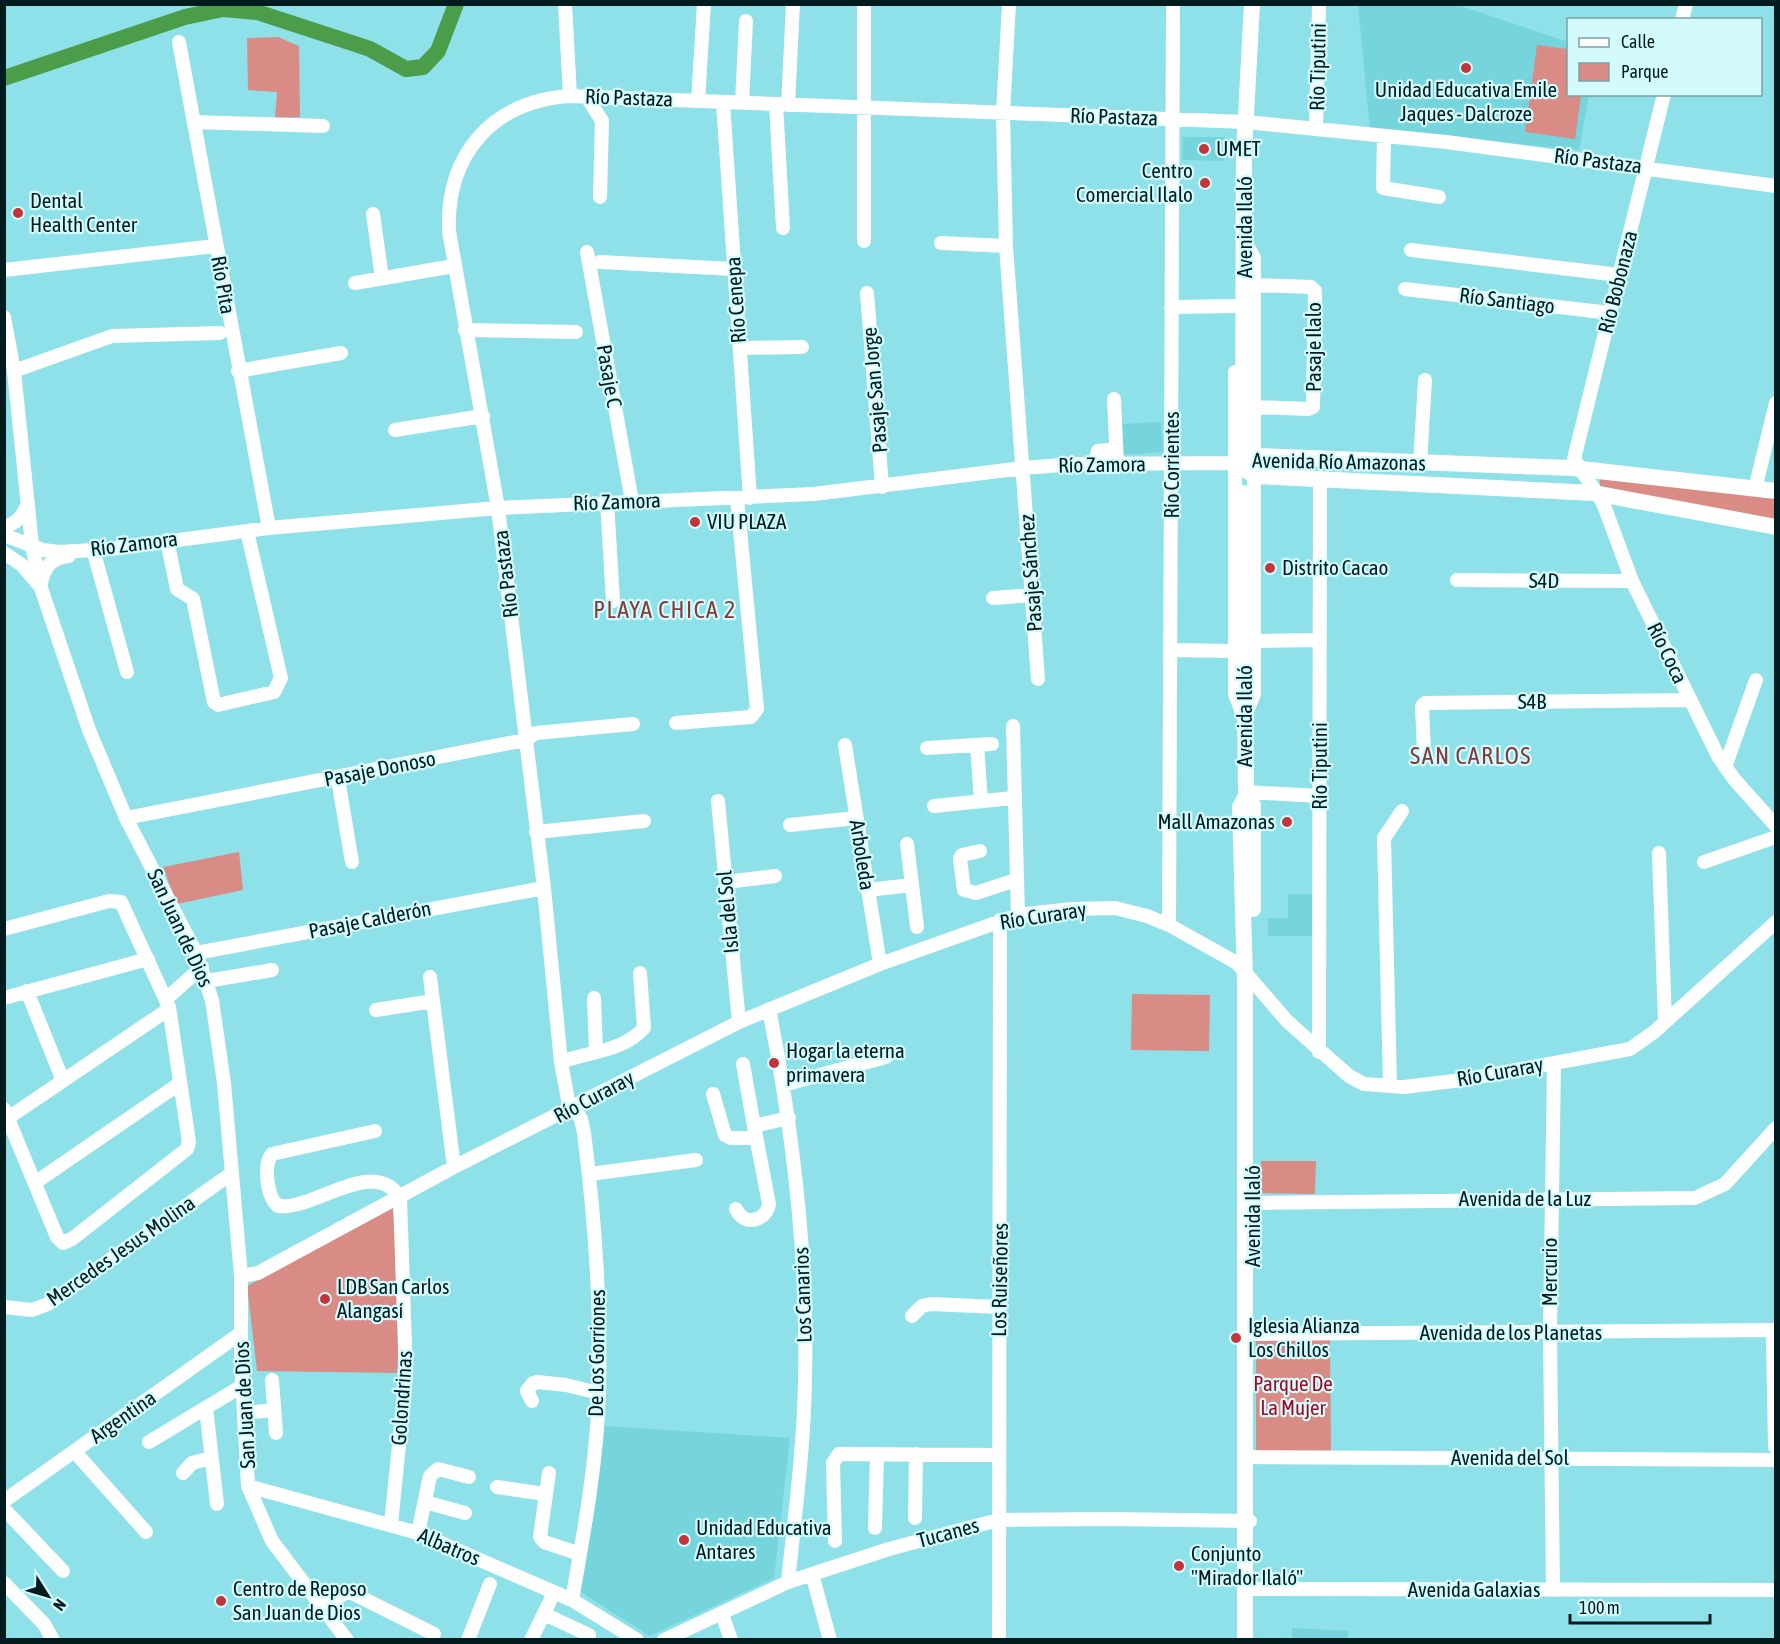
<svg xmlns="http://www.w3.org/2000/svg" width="1780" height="1644" font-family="'Asap Condensed',sans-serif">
  <rect width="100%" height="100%" fill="#8ee1e9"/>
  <path fill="#76d4dd" d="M1358,5H1458L1568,42V94L1589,95L1579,150L1370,129Z
    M1183,137H1225L1224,161L1182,160Z
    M1161,422L1163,452L1121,455L1120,424Z
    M1288,894H1313V936H1268V918H1288Z
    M605,1426L790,1438L774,1578L650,1636L579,1591L596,1501Z
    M1292,1628L1348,1631V1639H1292Z"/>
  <path fill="#d98b86" d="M278,37L299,46L300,117L275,118L277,92L248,90L247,38Z
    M1537,45L1568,49V94L1581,95L1575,139L1525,132Z
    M1600,476L1775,498V519L1600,488Z
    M239,852L243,890L177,904L163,867Z
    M1132,994L1210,995L1209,1051L1131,1050Z
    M1261,1161H1316L1315,1194L1260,1193Z
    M393,1207L401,1311L397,1373L257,1371L247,1286Z
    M1330,1340L1331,1451L1256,1452V1341Z"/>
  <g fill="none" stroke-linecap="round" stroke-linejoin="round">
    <path stroke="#4b9d49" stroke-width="16" d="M4,78L185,17L223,9L257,12L355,44L370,49L406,69L423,67L438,51L456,4"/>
    <path stroke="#fff" stroke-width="14" d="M565,4L570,96
      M1009,4L1003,113L1006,246L1038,679
      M1682,20L1686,4
      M179,42L269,528
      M1664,94L1574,459L1603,503L1632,581L1718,756L1734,779L1776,826
      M587,97L602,121L600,197
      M698,101L704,4
      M723,103L750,498
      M742,103L746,21
      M776,104L783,228
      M788,105L793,4
      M194,122L323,126
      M1316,129L1319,4
      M1384,137L1383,188L1439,197
      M373,214L382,278
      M1244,240L1254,258V694L1247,711
      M864,241V4
      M941,243L1006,246
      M1411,250L1619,275
      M587,252L632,501
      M600,262L733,269
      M4,270L216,246
      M355,283L454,266
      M1405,289L1610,313
      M867,293L882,487
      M1171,307L1236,306
      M4,317L14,371L32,545L41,588L89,730L126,818L196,953L212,1000L224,1083L241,1276V1358L248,1486L272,1541L347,1640
      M465,330L576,332
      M740,348L802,347
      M14,371L112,336L220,333
      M238,371L341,353
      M1235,372V694L1243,715
      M1114,399L1117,464
      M1254,407L1308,409L1313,407L1315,291L1311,287L1254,285
      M395,430L483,416
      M1095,464L1098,451L1116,449
      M1420,464L1425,380
      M1755,489L1776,403
      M607,502L613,601
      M4,527C18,523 22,516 28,504
      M4,535L43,550L59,552L110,549L269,528L498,508L814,494L1023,468L1075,464L1234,463
      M167,540L177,589L193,599L214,702L218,705L274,692L281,678L247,531
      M4,553L22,565L38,584
      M94,553L127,672
      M1457,580L1632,581
      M41,583C45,566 51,558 69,556
      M993,598L1033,595
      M1255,641L1320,640
      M1170,650L1234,651
      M676,723L751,717L757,709L737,498
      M1013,726L1018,915
      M845,745L880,964
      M977,745L981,801
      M927,748L992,744
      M1424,752L1422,706L1425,703L1689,700
      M1725,767L1756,680
      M341,777L339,785L352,862
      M1245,792L1320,796
      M718,801L739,1022
      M934,806L1013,798
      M126,818L525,740L536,733L633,724
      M790,825L856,818
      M536,832L644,821
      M980,851L962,855L960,859L964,890L976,893L1016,880
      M1659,853L1665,1022
      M1704,862L1776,837
      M726,882L775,876
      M912,885L917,927
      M867,890L912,885L907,844
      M1169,925L1173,4
      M4,929L109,901L121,902L169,1007L189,1142L187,1149L72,1239L63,1243L57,1237L4,1109
      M196,953L544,888
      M430,977L454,1167
      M207,981L272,970
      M27,991L63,1081
      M4,998L148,959
      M594,998L596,1051
      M166,999L202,967
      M769,1009C793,1131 808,1254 805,1379C804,1447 795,1514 788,1582
      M376,1010L433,1001
      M1319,1052L1320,480
      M561,1062C588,1052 624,1051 644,1028L640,973
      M743,1064L754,1126
      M783,1085L886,1057
      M1390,1086L1384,838L1402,811
      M713,1094L725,1135L731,1138H755
      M8,1118L169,1009
      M375,1131L272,1154C263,1165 267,1197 278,1206C313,1211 375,1155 400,1198L406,1376L391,1524
      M590,1174L696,1160
      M36,1182L179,1084
      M1246,1203L1695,1198L1725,1184L1776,1128
      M736,1209C744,1227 766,1221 769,1204L754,1126L789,1118
      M241,1276L258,1273L454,1167L739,1022L880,964L1018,915L1072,909L1115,908L1147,916L1169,925L1237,963L1287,1021L1349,1076L1364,1084L1404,1087L1462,1080L1630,1049L1654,1032L1776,922
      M4,1307L32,1310L48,1304L232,1173
      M912,1316L922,1306L931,1304L999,1307
      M1246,1334L1776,1330
      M1773,1339L1775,1447
      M272,1380L276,1433
      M532,1401L527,1391L533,1383L537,1382L566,1385L599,1393
      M206,1408L217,1504
      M244,1413L274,1410
      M149,1442L242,1386
      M75,1452L146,1532
      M1245,1457L1776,1460
      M183,1473L192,1463L211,1458
      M549,1473L540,1537L544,1542L580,1554
      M248,1486L418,1533L572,1600L637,1640
      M497,1487L545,1494
      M4,1501L241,1333
      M425,1502L465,1513
      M4,1509L63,1571
      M915,1518L916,1454
      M875,1528L877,1454
      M418,1533L430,1476L438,1469L469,1477
      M835,1541L833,1463L839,1454L997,1455
      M812,1574L830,1640
      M4,1583L44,1624L53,1640
      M1245,1589L1776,1590
      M1553,1590L1550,1333L1554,1063
      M572,1600C584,1532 597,1461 599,1392C601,1305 595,1219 584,1133L581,1119L568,1100L561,1062L544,888L498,508L449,231C446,154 493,101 570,96L1246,122L1446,142L1776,186
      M323,1607L348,1591L434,1634
      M544,1614L589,1635
      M722,1614L731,1640
      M468,1640L490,1584
      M531,1640L554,1593
      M664,1640L788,1582L889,1549L998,1520L1110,1519L1250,1521
      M999,1640L1000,920"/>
    <path stroke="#fff" stroke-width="16" d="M1243,450L1244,152L1252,4
      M1234,463L1255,476L1594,493L1776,527
      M1234,463L1256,456L1572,468L1776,491
      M1243,493L1246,796L1240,807L1245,979V1640
      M1246,796L1253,805V909"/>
  </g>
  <g fill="#c4343b" stroke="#d3fbfe" stroke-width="2">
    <circle cx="1466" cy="68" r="6"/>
    <circle cx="1204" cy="149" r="6"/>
    <circle cx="1205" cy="183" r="6"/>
    <circle cx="18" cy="213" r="6"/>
    <circle cx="695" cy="522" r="6"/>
    <circle cx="1270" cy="568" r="6"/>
    <circle cx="1287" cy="822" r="6"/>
    <circle cx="774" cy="1063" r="6"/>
    <circle cx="325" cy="1299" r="6"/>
    <circle cx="1236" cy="1338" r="6"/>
    <circle cx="684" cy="1540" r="6"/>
    <circle cx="1179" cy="1566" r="6"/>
    <circle cx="221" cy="1601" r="6"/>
  </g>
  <g text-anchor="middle" stroke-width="4.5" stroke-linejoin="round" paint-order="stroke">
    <g font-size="21" fill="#021b1e" stroke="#d3fbfe">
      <text transform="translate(1318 67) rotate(-89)" y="7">Río Tiputini</text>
      <text transform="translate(629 98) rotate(2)" y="7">Río Pastaza</text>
      <text transform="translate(1114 117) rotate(2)" y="7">Río Pastaza</text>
      <text transform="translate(1598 161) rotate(7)" y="7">Río Pastaza</text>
      <text transform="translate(1245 227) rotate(-90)" y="7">Avenida Ilaló</text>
      <text transform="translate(1618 282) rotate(-76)" y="7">Río Bobonaza</text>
      <text transform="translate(223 285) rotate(80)" y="7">Río Pita</text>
      <text transform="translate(736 300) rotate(-94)" y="7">Río Cenepa</text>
      <text transform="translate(1507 301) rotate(7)" y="7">Río Santiago</text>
      <text transform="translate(1314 347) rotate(-90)" y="7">Pasaje Ilalo</text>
      <text transform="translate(609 376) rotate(80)" y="7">Pasaje C</text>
      <text transform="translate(875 390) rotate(-95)" y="7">Pasaje San Jorge</text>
      <text transform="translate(1339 462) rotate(1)" y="7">Avenida Río Amazonas</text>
      <text transform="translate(1102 465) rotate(-1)" y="7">Río Zamora</text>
      <text transform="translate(1172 465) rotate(-90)" y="7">Río Corrientes</text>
      <text transform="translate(617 502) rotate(-2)" y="7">Río Zamora</text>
      <text transform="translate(134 544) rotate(-7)" y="7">Río Zamora</text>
      <text transform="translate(1031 573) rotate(-94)" y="7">Pasaje Sánchez</text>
      <text transform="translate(506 574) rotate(-97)" y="7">Río Pastaza</text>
      <text transform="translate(1544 581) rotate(1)" y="7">S4D</text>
      <text transform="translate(1667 653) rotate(64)" y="7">Río Coca</text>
      <text x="1532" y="709">S4B</text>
      <text transform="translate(1245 716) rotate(-90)" y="7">Avenida Ilaló</text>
      <text transform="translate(1320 766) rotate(-90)" y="7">Río Tiputini</text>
      <text transform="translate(380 769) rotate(-11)" y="7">Pasaje Donoso</text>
      <text transform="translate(862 855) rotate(81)" y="7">Arboleda</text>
      <text transform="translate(728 912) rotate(-95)" y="7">Isla del Sol</text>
      <text transform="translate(1043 916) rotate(-9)" y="7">Río Curaray</text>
      <text transform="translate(370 920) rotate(-11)" y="7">Pasaje Calderón</text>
      <text transform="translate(180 928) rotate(65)" y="7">San Juan de Dios</text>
      <text transform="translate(1500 1072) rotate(-10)" y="7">Río Curaray</text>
      <text transform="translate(594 1097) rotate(-28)" y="7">Río Curaray</text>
      <text x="1525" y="1206">Avenida de la Luz</text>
      <text transform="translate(1253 1216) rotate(-90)" y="7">Avenida Ilaló</text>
      <text transform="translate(121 1251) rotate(-35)" y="7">Mercedes Jesus Molina</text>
      <text transform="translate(1550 1272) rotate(-90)" y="7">Mercurio</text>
      <text transform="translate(1000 1280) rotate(-89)" y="7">Los Ruiseñores</text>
      <text transform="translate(803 1295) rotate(-92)" y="7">Los Canarios</text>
      <text x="1511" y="1340">Avenida de los Planetas</text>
      <text transform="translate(597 1353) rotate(-89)" y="7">De Los Gorriones</text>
      <text transform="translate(402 1398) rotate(-86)" y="7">Golondrinas</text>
      <text transform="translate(245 1405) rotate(-93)" y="7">San Juan de Dios</text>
      <text transform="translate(123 1417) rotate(-35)" y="7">Argentina</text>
      <text x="1510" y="1465">Avenida del Sol</text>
      <text transform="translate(948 1533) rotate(-15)" y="7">Tucanes</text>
      <text transform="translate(449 1547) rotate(23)" y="7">Albatros</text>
      <text x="1474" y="1597">Avenida Galaxias</text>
    </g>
    <g font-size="21" fill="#021b1e" stroke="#d3fbfe" text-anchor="start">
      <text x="1466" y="97" text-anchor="middle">Unidad Educativa Emile<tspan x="1466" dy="24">Jaques - Dalcroze</tspan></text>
      <text x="1216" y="156">UMET</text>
      <text x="1193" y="178" text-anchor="end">Centro<tspan x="1193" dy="24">Comercial Ilalo</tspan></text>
      <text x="30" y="208">Dental<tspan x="30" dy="24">Health Center</tspan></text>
      <text x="707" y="529">VIU PLAZA</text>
      <text x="1282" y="575">Distrito Cacao</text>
      <text x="1275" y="829" text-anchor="end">Mall Amazonas</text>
      <text x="786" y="1058">Hogar la eterna<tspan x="786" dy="24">primavera</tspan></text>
      <text x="337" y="1294">LDB San Carlos<tspan x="337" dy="24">Alangasí</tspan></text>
      <text x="1248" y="1333">Iglesia Alianza<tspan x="1248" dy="24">Los Chillos</tspan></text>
      <text x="696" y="1535">Unidad Educativa<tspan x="696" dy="24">Antares</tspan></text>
      <text x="1191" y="1561">Conjunto<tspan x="1191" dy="24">"Mirador Ilaló"</tspan></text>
      <text x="233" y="1596">Centro de Reposo<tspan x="233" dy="24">San Juan de Dios</tspan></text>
    </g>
    <g font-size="21" fill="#9d081f" stroke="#d3fbfe">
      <text x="1293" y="1391">Parque De<tspan x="1293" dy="24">La Mujer</tspan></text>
    </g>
    <g font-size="24" letter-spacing="1.5" fill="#833a39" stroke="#d3fbfe">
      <text x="665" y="618">PLAYA CHICA 2</text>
      <text x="1471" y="764">SAN CARLOS</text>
    </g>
  </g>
  <rect width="1780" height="1644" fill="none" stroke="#021b1e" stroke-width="12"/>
  <rect x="1567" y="18" width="195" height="78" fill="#d3fbfe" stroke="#7fa1a4" stroke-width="1.5"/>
  <rect x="1579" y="38" width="30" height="9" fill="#ffffff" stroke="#7fa1a4" stroke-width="1.5"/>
  <text x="1621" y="48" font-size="18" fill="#021b1e">Calle</text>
  <rect x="1579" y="63" width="30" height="18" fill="#d98b86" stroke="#7fa1a4" stroke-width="1.5"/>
  <text x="1621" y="78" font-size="18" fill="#021b1e">Parque</text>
  <g transform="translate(48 1596) rotate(127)" stroke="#d3fbfe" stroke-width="4.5" paint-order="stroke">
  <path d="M0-4.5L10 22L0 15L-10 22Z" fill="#021b1e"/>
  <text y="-9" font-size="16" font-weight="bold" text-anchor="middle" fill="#021b1e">N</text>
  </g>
  <path d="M1570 1614v9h140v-9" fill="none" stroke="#021b1e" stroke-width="3"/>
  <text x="1579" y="1614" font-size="18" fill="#021b1e" stroke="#d3fbfe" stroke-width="4.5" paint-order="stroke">100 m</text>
</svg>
